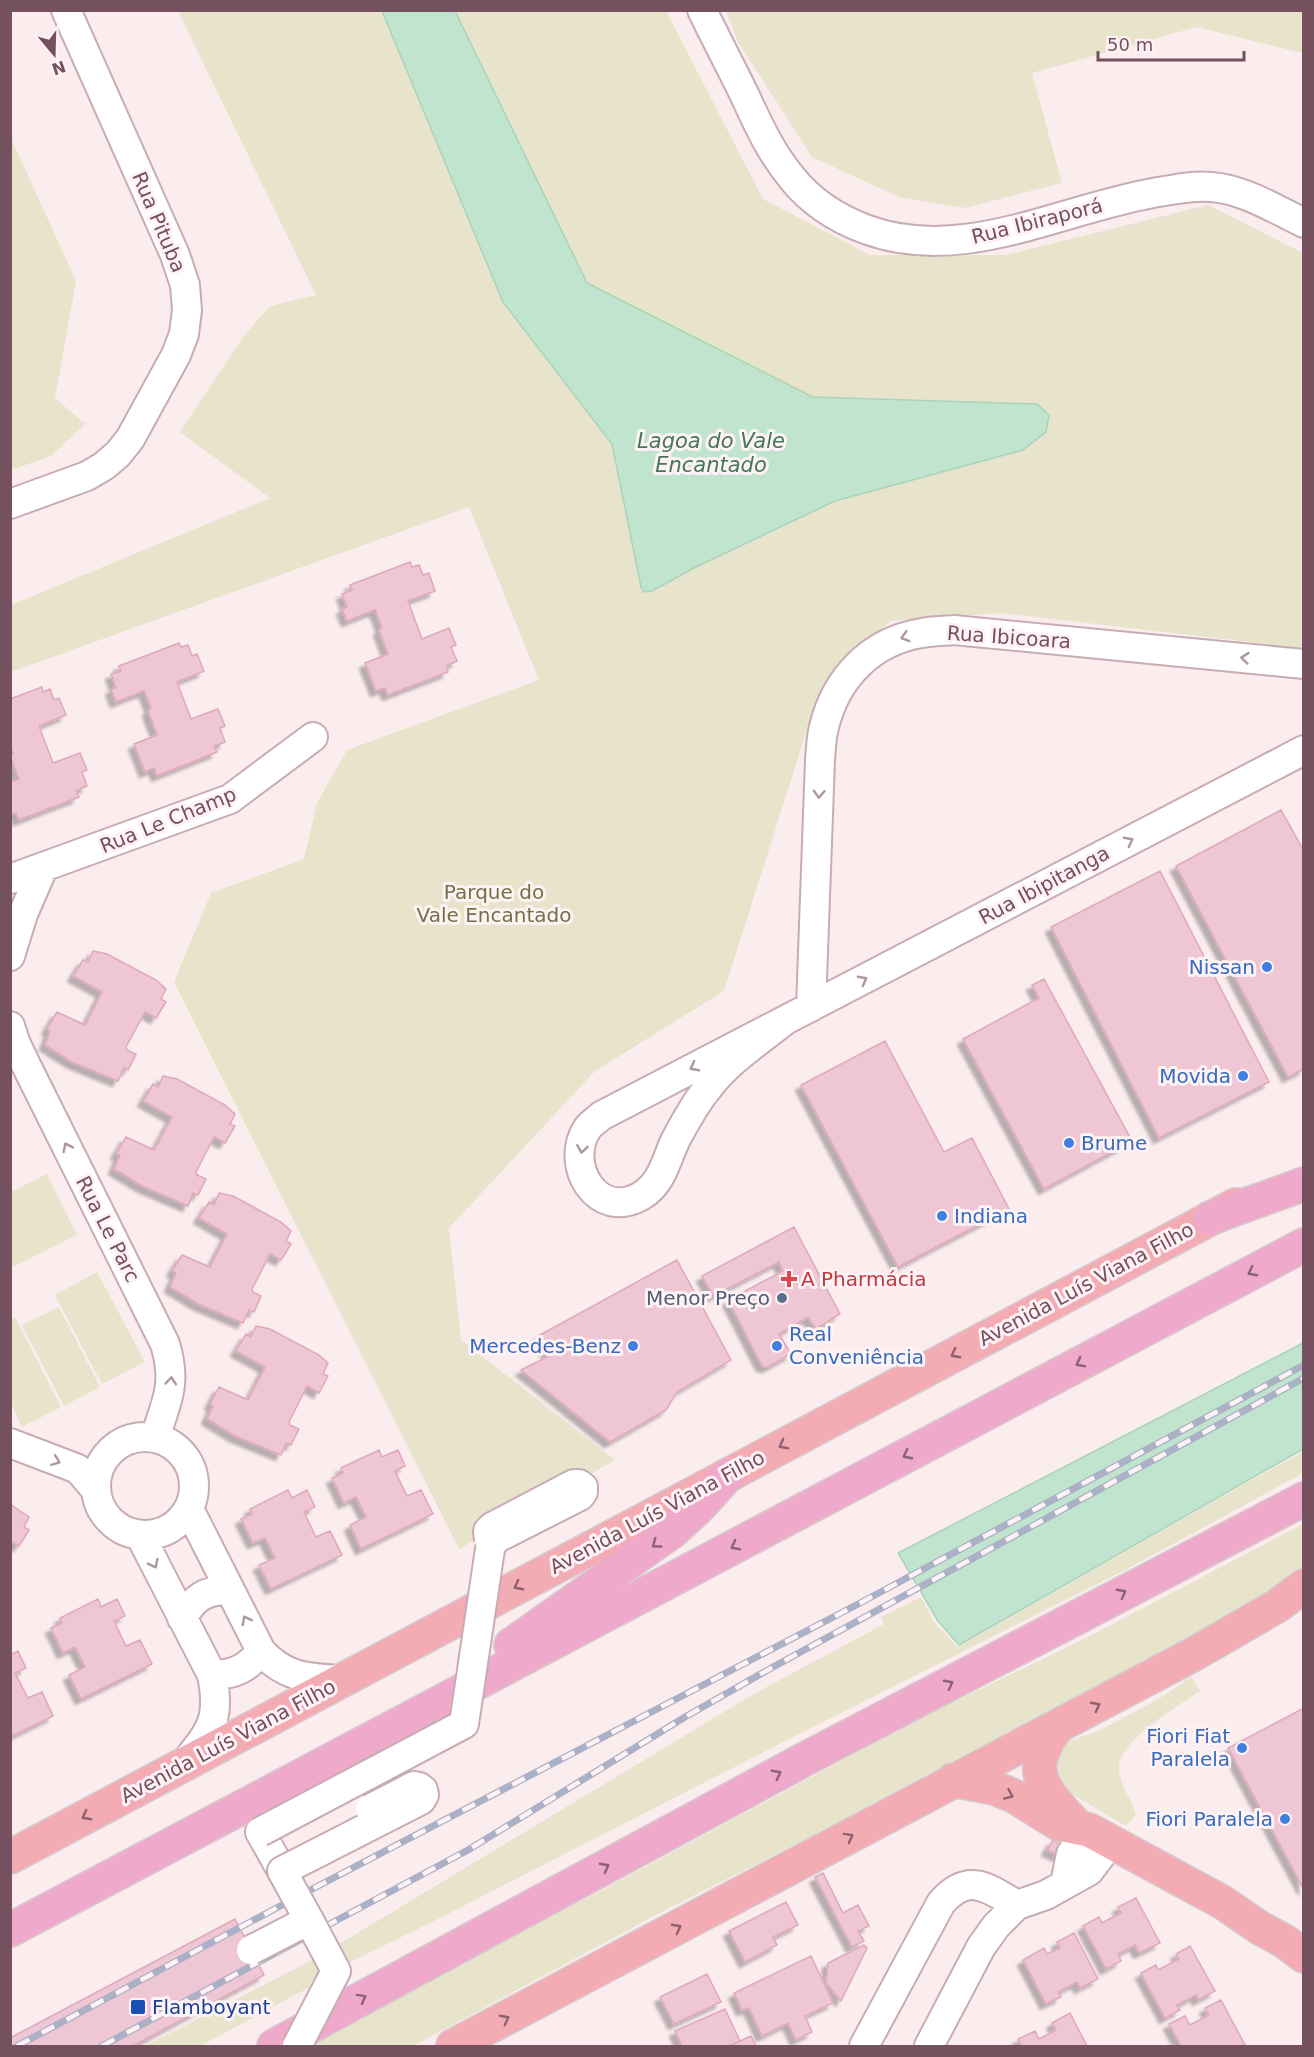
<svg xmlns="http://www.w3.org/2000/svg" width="1314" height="2057" font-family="'DejaVu Sans',sans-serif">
  <defs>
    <filter id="shadow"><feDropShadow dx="-5.5" dy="5.5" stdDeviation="1.5" flood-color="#0004"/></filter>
  </defs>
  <rect width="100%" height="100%" fill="#fbecee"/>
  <path fill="#e8e4cb" d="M178,11H382L503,302L612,444L641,587L652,591L694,568L835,501L1023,451L1037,404L813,397L587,283L455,11H666L763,199L870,255H1006L1208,205L1303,253V648L1000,613L890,621L817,698L724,991L595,1071L449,1228L461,1340L615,1460L459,1549L174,982L211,893L304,859L317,803L347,750L539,680L469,507L11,672V605L270,498L180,432L243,337L270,306L316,295Z
    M726,11H1303V53L1197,27L1032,73L1062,183L965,208L899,197L812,157L738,42Z
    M10,136L76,281L55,398L85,424L51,456L11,470Z
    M47,1174L77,1235L11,1268V1192Z
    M97,1272L145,1362L102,1384L55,1295Z
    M59,1307L100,1387L64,1406L22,1325Z
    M15,1317L61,1407L22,1427L11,1404V1320Z
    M1303,1452V1473L1131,1567L795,1736L434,1921L324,1975L314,1985L200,2046H145L316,1958L752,1695L884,1624L881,1617L921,1597L934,1622L958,1647C1073,1582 1187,1515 1303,1452Z
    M1303,1524V1570L1272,1595L1182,1646L969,1752L806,1839L673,1906L413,2046H308L399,1995L608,1887L926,1715L1088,1637Z
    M1191,1677L1200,1691C1178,1706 1122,1739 1119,1766C1118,1782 1132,1800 1136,1815L1126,1826L1072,1794L1060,1782L1057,1755L1065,1743L1102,1729L1157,1700Z"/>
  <path fill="#c1e4cf" stroke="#a9d4ba" stroke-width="1.5" d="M382,11H455L587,283L813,397L1037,404L1049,415L1046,432L1023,450L835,501L694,568L652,591L644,592L641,587L612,444L503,302Z
    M1303,1343V1449L959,1645L938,1621L898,1553Z"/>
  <path fill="#eec6d4" stroke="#dfa8bc" stroke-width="1.5" filter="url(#shadow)" d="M410,562L412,567L419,565L423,575L429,573L435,591L408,601L422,639L449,628L456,645L451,647L457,661L446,666L448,672L388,695L385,688L376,691L365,663L388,654L379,630L382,628L375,610L347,621L342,609L347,607L342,594L352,590L350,585Z
    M179,643L181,647L188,645L192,656L197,654L204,671L177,682L191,719L218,709L225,726L220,728L225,742L214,746L217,752L157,776L154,768L145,772L134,744L157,735L148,711L151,708L144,691L116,702L111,689L116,688L111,674L121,671L119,666Z
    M42,687L43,692L50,689L54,700L59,698L66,715L39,726L53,763L80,753L87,770L82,772L87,786L76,791L79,797L19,820L16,813L10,815V782L19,779L10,756L13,753L10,747V699Z
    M1281,810L1304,851V1069L1288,1077L1176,866Z
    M1160,871L1269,1082L1159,1138L1051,927Z
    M93,951L107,954L156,980L166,989L161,999L166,1002L156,1018L145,1012L126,1047L127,1050L136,1054L128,1070L124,1068L118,1081L72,1062L45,1045L50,1031L47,1029L57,1012L85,1025L102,992L73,976L83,960L88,962Z
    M1044,979L1132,1141L1044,1189L963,1039L1039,998L1032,985Z
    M885,1041L944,1152L972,1138L1009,1209L898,1267L801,1085Z
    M163,1076L177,1079L225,1105L235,1114L230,1124L235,1126L225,1143L214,1137L196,1172L197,1175L206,1179L198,1195L193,1193L188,1206L142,1186L114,1169L120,1155L116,1154L126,1137L154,1150L172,1117L143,1101L153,1084L158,1087Z
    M219,1193L233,1196L281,1222L291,1231L286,1241L291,1244L281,1260L270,1254L252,1289L253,1292L261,1296L254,1312L249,1310L243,1323L198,1304L170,1287L176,1273L172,1271L182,1255L210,1267L227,1234L199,1218L209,1202L214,1205Z
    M794,1227L840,1314L816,1329L808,1317L779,1334L791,1354L768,1367L762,1366L728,1300L783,1271L779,1262L713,1296L702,1276Z
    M677,1260L731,1360L677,1392L666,1410L610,1442L521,1370L549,1356L538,1336Z
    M256,1326L270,1329L319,1355L328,1363L323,1374L328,1376L319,1393L307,1386L289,1422L290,1425L299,1429L291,1445L286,1443L281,1455L235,1436L207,1419L213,1406L210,1404L219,1387L248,1400L265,1367L236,1351L246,1334L251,1337Z
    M379,1450L382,1457L398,1450L405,1466L395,1471L407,1496L421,1490L433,1514L361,1549L350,1525L366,1517L356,1497L344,1503L332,1478L343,1473L341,1468Z
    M288,1490L292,1498L307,1490L315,1507L304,1512L316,1537L330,1531L342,1555L271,1589L259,1565L275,1558L265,1538L253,1543L241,1519L252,1514L250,1509Z
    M10,1504L29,1517L24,1527L29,1530L19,1546L10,1541Z
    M98,1599L101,1607L117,1599L125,1616L114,1621L126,1646L140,1640L152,1664L81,1699L69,1675L85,1667L75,1647L63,1653L51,1628L62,1623L60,1618Z
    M18,1651L26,1668L15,1673L28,1698L42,1692L53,1716L10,1737V1655Z
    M1304,1708V1890L1228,1748Z
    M1053,1840L1064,1847L1059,1856L1047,1850Z
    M823,1873L843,1913L858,1905L869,1926L858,1931L864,1941L852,1947L815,1877Z
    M1136,1898L1160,1943L1139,1953L1135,1945L1118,1954L1121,1961L1106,1969L1083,1926L1099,1917L1102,1923L1121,1913L1118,1907Z
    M786,1902L798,1925L773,1937L777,1945L745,1962L729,1931Z
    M235,1919L264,1975L133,2046H10V2038Z
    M1074,1933L1098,1979L1080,1988L1077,1982L1058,1992L1061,1997L1046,2004L1023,1960L1044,1948L1047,1954L1060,1948L1057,1942Z
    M864,1945L867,1948L841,2001L826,1983L828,1963Z
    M1190,1946L1215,1991L1198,2000L1196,1995L1177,2005L1180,2010L1165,2018L1141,1973L1156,1965L1158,1970L1179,1959L1176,1954Z
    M811,1956L833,2003L805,2016L812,2032L796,2040L788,2023L762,2036L749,2008L742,2010L734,1993Z
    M707,1974L721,2002L674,2024L660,1997Z
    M1221,2000L1245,2045L1241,2046H1181L1169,2024L1185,2016L1190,2025L1209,2015L1205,2008Z
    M725,2009L740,2041L729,2046H682L675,2031Z
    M1070,2013L1087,2046H1022L1018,2039L1035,2031L1039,2039L1056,2030L1052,2023Z
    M751,2036L756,2046H729Z"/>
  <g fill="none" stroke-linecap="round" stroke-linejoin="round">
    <defs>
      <path id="minor" d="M702,10C716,39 731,67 745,96C758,124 771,153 792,178C811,202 836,218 865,229C961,265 1058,210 1153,193C1172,190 1191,185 1211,187C1243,189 1275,209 1304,223
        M10,504L87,476L104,466L118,454L130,439L176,355L184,334L187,310L185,285L175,255L66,10
        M10,879L230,799L313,737
        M10,956L23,914L43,868
        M811,1007L820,760C821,749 821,738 824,727C836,678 871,641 922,633C932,631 944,631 954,630L1304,664
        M784,1021C758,1042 728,1061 708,1088C695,1103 686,1121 676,1139C666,1159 663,1183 641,1196C597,1221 564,1165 587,1129C590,1124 597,1120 601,1116L1304,750
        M10,1026L16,1044L26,1065L165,1344C177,1383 167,1401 155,1437
        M96 1486a49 49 0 1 1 98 0a49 49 0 1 1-98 0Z
        M10,1443L78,1469L95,1489
        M189,1509L261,1651C285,1678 308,1678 342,1680
        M140,1535L212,1675C221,1719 211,1730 185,1763
        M182,1618C195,1597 205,1590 230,1590
        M212,1675C234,1675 248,1668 261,1651
        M260,1832L282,1871
        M1065,1884L1071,1854L1089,1830
        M864,2046L941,1903C968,1872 987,1887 1017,1905
        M929,2046L981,1947L996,1926L1017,1905L1046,1895L1089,1871L1111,1842"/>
      <path id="major" d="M1058,1726C1023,1770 1043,1789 1076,1825
        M953,1780L994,1788L1014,1796L1059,1824L1089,1830L1222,1902L1260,1928L1284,1941L1304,1956
        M10,1857L1236,1205
        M453,2046L1194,1654L1277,1606L1304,1586"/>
      <path id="highway" d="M1210,1218L1304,1184
        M511,1645L673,1531L699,1507L728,1475
        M10,1930L1304,1245
        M274,2046L807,1758L1304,1499"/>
    </defs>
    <use href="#minor" stroke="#c8acb5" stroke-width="32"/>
    <use href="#major" stroke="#d6cacf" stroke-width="36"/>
    <use href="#highway" stroke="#d6cacf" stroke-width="36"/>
    <use href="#minor" stroke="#fff" stroke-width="28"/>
    <use href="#major" stroke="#f3abb4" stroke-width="33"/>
    <use href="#highway" stroke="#efa9cb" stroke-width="33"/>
    <defs>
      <path id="rail" d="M17,2046L299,1896L862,1602L1304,1365
        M102,2046L468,1850L685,1717L773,1667L1304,1378"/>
    </defs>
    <use href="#rail" stroke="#aab0c5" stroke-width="7"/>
    <use href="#rail" stroke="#fef2f4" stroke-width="4.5" stroke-dasharray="14" stroke-linecap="butt"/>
    <defs>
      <path id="minor-bridge" d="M260,1832L464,1724L490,1549L493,1542L499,1537L580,1496L583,1492V1487L579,1484H574L492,1527L488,1531L489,1540
        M309,1920L282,1871L421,1800L424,1795L423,1790L419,1787L414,1786L370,1809
        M251,1950L309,1920L336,1971L297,2046"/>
    </defs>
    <use href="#minor-bridge" stroke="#c8acb5" stroke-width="32" stroke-linecap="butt"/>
    <use href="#minor-bridge" stroke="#fff" stroke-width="28"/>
  </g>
  <defs><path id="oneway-chevron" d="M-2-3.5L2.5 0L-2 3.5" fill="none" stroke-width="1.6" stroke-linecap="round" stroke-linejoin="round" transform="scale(1.5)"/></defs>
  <g stroke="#ac969f">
    <use href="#oneway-chevron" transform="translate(905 637) rotate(164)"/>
    <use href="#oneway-chevron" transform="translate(1245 658) rotate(-174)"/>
    <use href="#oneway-chevron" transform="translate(819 794) rotate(92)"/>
    <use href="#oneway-chevron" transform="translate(1129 841) rotate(-28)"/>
    <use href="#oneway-chevron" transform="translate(863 980) rotate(-28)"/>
    <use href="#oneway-chevron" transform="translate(694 1067) rotate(152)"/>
    <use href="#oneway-chevron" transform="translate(67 1147) rotate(-116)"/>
    <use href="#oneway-chevron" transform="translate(582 1149) rotate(99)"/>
    <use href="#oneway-chevron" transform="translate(171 1381) rotate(-85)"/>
    <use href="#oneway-chevron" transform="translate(56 1461) rotate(21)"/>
    <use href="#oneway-chevron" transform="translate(154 1564) rotate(64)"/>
    <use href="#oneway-chevron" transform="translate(246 1620) rotate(-117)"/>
  </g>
  <g stroke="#8d6275">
    <use href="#oneway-chevron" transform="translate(1252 1272) rotate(152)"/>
    <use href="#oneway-chevron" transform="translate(1080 1363) rotate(152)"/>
    <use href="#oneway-chevron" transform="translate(907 1455) rotate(152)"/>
    <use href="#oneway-chevron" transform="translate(656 1544) rotate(144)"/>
    <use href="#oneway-chevron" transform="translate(735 1546) rotate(152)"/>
    <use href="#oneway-chevron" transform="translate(1122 1593) rotate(-28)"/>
    <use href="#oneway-chevron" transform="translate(949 1684) rotate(-28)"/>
    <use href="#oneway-chevron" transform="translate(777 1774) rotate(-28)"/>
    <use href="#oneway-chevron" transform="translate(605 1867) rotate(-28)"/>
    <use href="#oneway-chevron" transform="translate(362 1998) rotate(-29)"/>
  </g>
  <g stroke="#8e6270">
    <use href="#oneway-chevron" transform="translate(955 1354) rotate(152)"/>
    <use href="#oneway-chevron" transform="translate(783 1445) rotate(152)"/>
    <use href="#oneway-chevron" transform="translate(518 1586) rotate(152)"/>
    <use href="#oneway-chevron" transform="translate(1096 1706) rotate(-28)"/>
    <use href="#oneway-chevron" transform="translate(1009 1795) rotate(24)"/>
    <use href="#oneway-chevron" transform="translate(86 1816) rotate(152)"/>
    <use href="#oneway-chevron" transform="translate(849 1837) rotate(-29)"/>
    <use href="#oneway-chevron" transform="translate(677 1928) rotate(-28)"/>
    <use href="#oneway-chevron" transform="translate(505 2019) rotate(-28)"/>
  </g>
  <g fill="#3f7fe0" stroke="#fef2f4" stroke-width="2">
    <circle cx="1267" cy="967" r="6"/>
    <circle cx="1243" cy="1076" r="6"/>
    <circle cx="1069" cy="1143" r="6"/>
    <circle cx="942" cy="1216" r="6"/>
    <circle cx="633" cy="1346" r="6"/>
    <circle cx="777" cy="1346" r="6"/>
    <circle cx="1242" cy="1748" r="6"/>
    <circle cx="1285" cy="1819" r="6"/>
  </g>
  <path fill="#e0444e" stroke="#fef2f4" stroke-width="2" d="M786 1270h6v6h6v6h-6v6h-6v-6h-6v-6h6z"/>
  <circle fill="#5c6f8a" stroke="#fef2f4" stroke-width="2" cx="782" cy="1298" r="6"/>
  <rect fill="#1a4fb4" stroke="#fef2f4" stroke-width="2" x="130" y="1999" width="16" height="16" rx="3"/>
  <g text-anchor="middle" stroke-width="6" stroke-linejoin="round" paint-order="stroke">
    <g font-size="20" fill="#75505f" stroke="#fef2f4">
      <text transform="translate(1037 221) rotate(-14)" y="7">Rua Ibiraporá</text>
      <text transform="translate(159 222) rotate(67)" y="7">Rua Pituba</text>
      <text transform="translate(1009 637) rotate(4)" y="7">Rua Ibicoara</text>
      <text transform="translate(168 820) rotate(-22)" y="7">Rua Le Champ</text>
      <text transform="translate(1044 885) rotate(-28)" y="7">Rua Ibipitanga</text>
      <text transform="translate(108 1229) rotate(63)" y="7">Rua Le Parc</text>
      <text transform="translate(1086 1284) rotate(-28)" y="7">Avenida Luís Viana Filho</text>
      <text transform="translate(657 1512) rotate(-28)" y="7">Avenida Luís Viana Filho</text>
      <text transform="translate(228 1741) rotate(-28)" y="7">Avenida Luís Viana Filho</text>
    </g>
    <g font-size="20" fill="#747146" stroke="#fef2f4">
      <text x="494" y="899">Parque do<tspan x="494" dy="23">Vale Encantado</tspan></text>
    </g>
    <g font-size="20" fill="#366cbe" stroke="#fef2f4" text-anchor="end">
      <text x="1255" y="974">Nissan</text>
      <text x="1231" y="1083">Movida</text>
      <text x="1081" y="1150" text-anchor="start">Brume</text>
      <text x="954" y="1223" text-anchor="start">Indiana</text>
      <text x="789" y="1341" text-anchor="start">Real<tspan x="789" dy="23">Conveniência</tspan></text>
      <text x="621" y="1353">Mercedes-Benz</text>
      <text x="1230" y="1743">Fiori Fiat<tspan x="1230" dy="23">Paralela</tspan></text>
      <text x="1273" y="1826">Fiori Paralela</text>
    </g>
    <g font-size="20" fill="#be3a42" stroke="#fef2f4" text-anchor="start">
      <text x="801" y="1286">A Pharmácia</text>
    </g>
    <g font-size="20" fill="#4e5e75" stroke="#fef2f4" text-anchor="end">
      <text x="770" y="1305">Menor Preço</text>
    </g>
    <g font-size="20" fill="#164399" stroke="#fef2f4" text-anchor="start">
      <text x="152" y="2014">Flamboyant</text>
    </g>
    <g font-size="21" font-style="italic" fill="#45785a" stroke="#fef2f4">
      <text x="711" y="448">Lagoa do Vale<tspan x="711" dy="24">Encantado</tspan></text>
    </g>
  </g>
  <rect width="1314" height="2057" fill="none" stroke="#75505f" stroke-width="24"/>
  <g transform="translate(54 54) rotate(161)" stroke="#fef2f4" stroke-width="4.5" paint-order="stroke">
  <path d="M0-4.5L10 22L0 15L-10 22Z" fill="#75505f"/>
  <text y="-9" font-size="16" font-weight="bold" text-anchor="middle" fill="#75505f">N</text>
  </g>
  <path d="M1098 51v9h146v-9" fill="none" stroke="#75505f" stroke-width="3"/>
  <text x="1107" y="51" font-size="18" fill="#75505f" stroke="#fef2f4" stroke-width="4.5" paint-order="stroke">50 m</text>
</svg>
